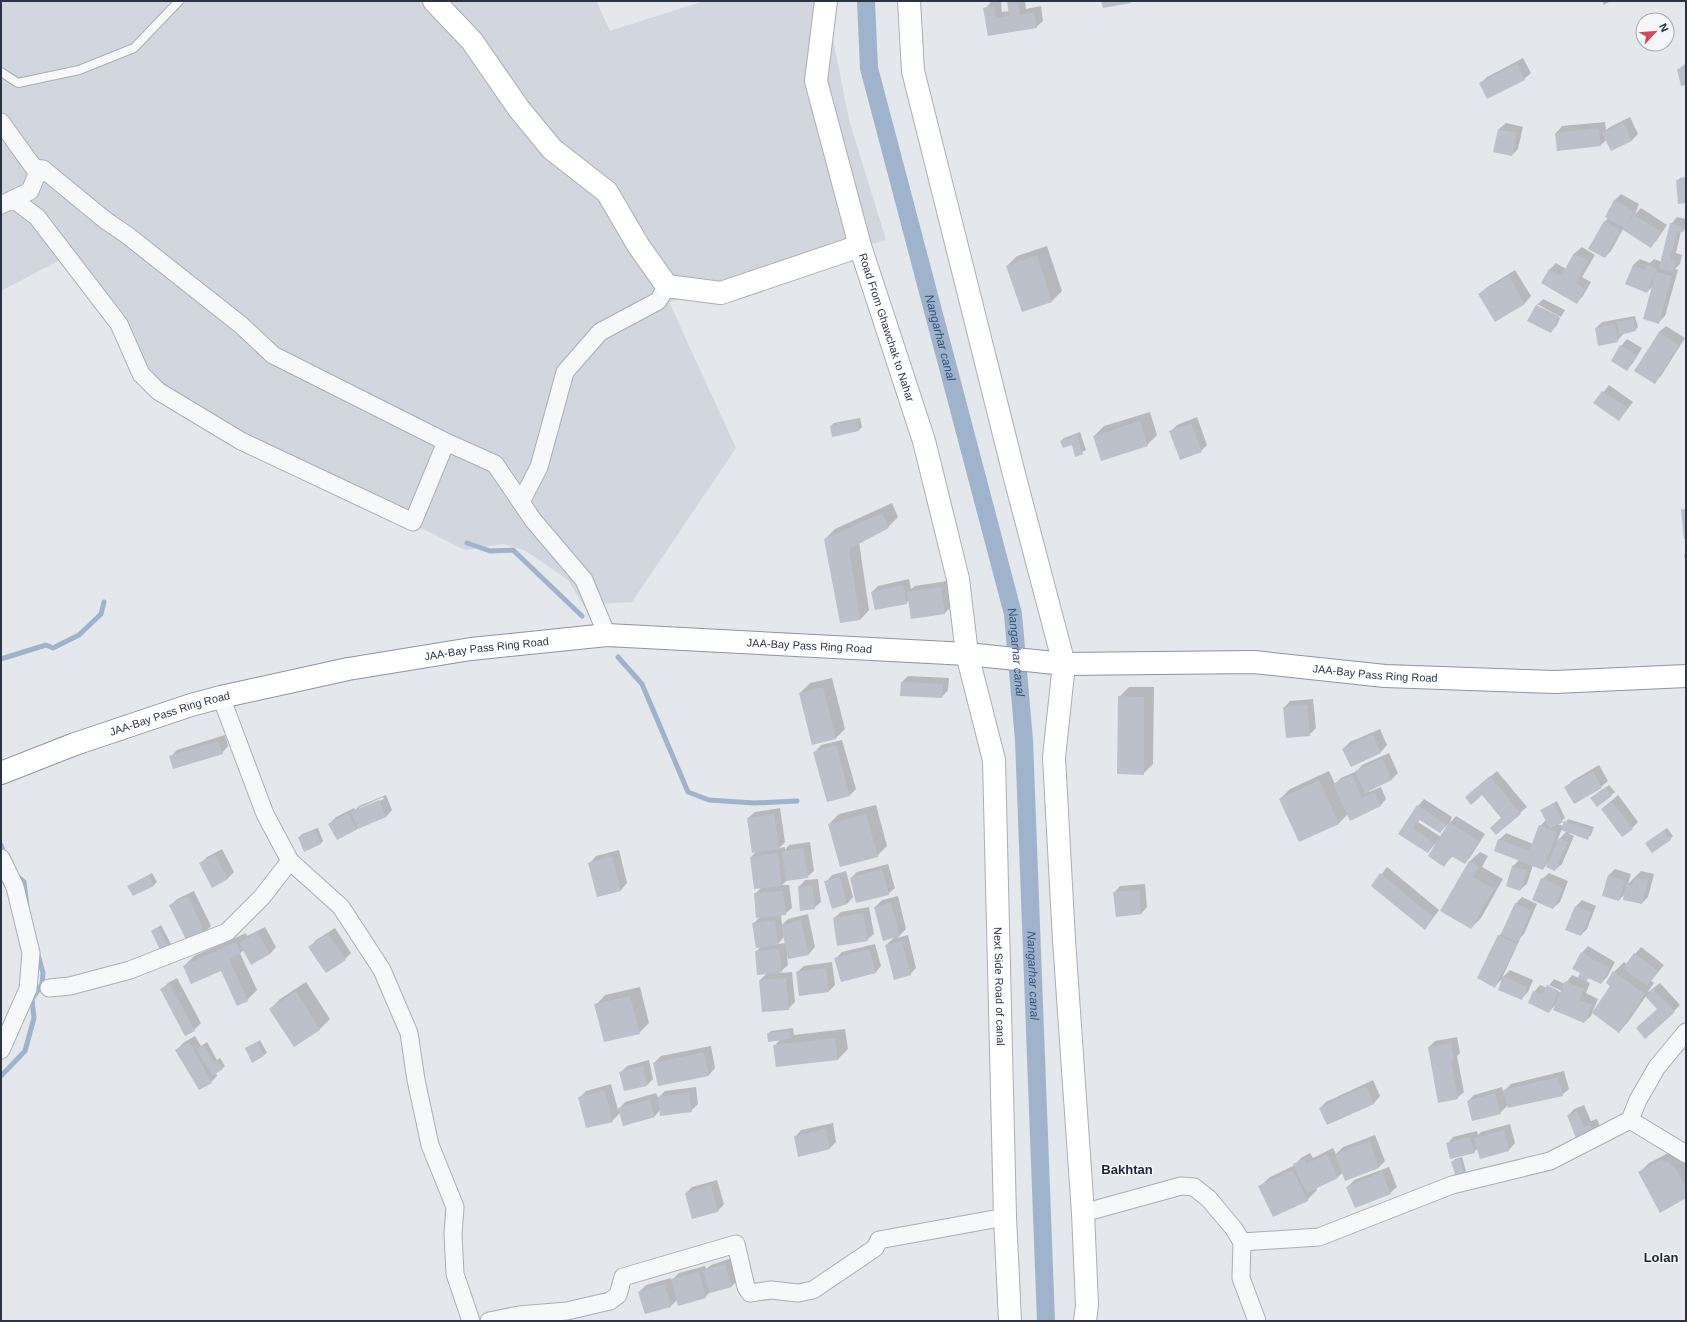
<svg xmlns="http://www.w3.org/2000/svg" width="1687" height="1322" font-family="Helvetica,sans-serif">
  <rect width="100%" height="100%" fill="#e4e7ec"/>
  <path fill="#d2d6de" d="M1,1H596L610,31L704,1H838L833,39L849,120L886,240L669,302L736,448L632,602L583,605L568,580L526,551L504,544L465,550L158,396L117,332L60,260L1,291Z"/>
  <path fill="#0003" fill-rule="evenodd" d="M1001,1L1002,12L1010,11L1008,1H1025L1026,9L1041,6L1043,21L1036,27L989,34L985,9L991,2Z
    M1602,1H1611L1604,5Z
    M1523,58L1531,73L1524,79L1480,84L1487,77Z
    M1686,63V84L1678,70Z
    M1630,117L1638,134L1632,140L1611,150L1606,140L1601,145L1556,133L1562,126L1605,122L1606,130L1610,127Z
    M1506,123L1523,127L1518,149L1512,155L1494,152L1499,129Z
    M1686,177V202L1677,181L1680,178Z
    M1621,194L1639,204L1635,214L1641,208L1667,225L1657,240L1651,246L1623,229L1611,251L1605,257V222L1608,218L1615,200Z
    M1677,217L1686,219V228L1683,231H1681L1676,253L1682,255L1680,264L1675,269L1678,270L1665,316L1658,323L1654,285L1647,292L1633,265L1640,259L1650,263L1654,259L1662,262L1671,224Z
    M1047,246L1062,291L1052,301L1023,311L1007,266L1017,256Z
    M1582,247L1595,255L1582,277L1591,282L1583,296L1576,303L1542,283L1550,269L1556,263L1566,269L1575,253Z
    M1515,270L1531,296L1525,303L1495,321L1479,294L1486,288Z
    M1543,299L1565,310L1561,317L1537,304V307L1560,318L1557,325L1551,332L1529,320L1537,305Z
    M1635,316L1638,327L1635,330L1624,333L1617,341L1596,328L1602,322Z
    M1666,326L1685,338L1661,376L1655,382L1659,332Z
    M1627,339L1642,348L1633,363L1627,369L1612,360L1621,346Z
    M1609,385L1633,402L1619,420L1595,403Z
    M1150,412L1157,435L1147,445L1094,436L1104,426Z
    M1197,417L1207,445L1201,451L1171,431L1177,425Z
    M860,418L862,427L859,430L833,436L831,426L834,423Z
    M1080,432L1086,450L1076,455L1072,444L1061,441L1064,438Z
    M892,503L898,517L888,527L859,542L869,610L860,620L825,539L835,529Z
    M1686,553V564L1684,555Z
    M909,579L911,589L915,586L947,581L951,607L945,613L909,600L906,603L872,592L878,586Z
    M908,676L949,678L948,690L942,697L902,682Z
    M832,678L845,729L835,739L800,693L810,683Z
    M1129,687H1154L1153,764L1143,774L1119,697Z
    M1313,699L1316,728L1309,735L1284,708L1290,701Z
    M1380,729L1387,745L1381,752L1351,766L1343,749L1350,742Z
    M225,735L228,746L222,753L170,757L177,750Z
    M842,740L856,789L849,796L815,752L821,745Z
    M1389,753L1398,773L1392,779L1368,790L1369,792L1381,787L1386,799L1380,806L1348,814L1339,823L1300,841L1280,799L1290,789L1329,771L1335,784L1341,778L1357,771L1362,765Z
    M1599,765L1608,781L1601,787L1565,788L1572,781Z
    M1497,771L1527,807L1520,813L1491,828L1502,817L1482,794L1466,797Z
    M1609,785L1615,792L1597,806L1595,795Z
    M386,795L392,810L386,817L359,827L356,830L329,824L336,817L354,808L355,810L359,806ZM383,797L384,799L359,810V808Z
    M1618,795L1638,822L1632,828L1602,809Z
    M1424,799L1452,817L1449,824L1456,816L1485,834L1471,856L1465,863L1453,856L1444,865L1436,843L1428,852L1400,834L1418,806ZM1420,819L1440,832L1448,824L1441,837L1418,822Z
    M1557,801L1565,818L1557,824L1564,826L1568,819L1594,827L1591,835L1588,838L1570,832L1569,834L1574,836L1562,864L1555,870L1548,863L1543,869L1533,865L1527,884L1520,890L1507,886L1513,866L1520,859L1499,840L1506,833L1533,844L1540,826L1546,820L1542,810ZM1562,829L1567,831L1557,841Z
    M876,805L887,846L877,856L829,824L839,814Z
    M780,808L785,842L779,848L785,847V850L789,845L810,842L814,871L807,877L788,879L782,885H789L792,908L785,914L781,915L782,925L788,919L808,914L815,947L809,954H787L788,965L779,973L792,972L795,1002L788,1009L760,980L768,972L756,952L761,946L754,923L760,917L755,894L761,888L751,857L756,852L748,818L755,812ZM784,937L786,943L778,944Z
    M318,828L323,841L320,844L299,837L302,834Z
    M1667,828L1673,836L1670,839L1646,843Z
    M222,849L234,872L228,878L213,886L201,863L207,857Z
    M619,850L627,883L621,890L598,896L590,863L596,856Z
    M1480,852L1488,856L1482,867L1503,879L1481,918L1471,928L1442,910L1470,861Z
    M888,864L895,888L888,894L851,878L857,872Z
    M1387,867L1439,910L1425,929L1373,886Z
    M1615,869L1631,874L1628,884L1641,871L1654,874L1648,897L1642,903L1625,894L1619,900L1608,876Z
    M846,871L853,897L847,904L826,882L832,875Z
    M152,873L157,882L154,885L133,895L129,886Z
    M1549,873L1568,881L1560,902L1553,908L1542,879Z
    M818,879L821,902L814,908L799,887L805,880Z
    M1145,884L1147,907L1141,914L1117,916L1114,893L1120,886Z
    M194,891L211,926L205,932L170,906L177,899Z
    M898,896L906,929L897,938L908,935L916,968L910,974L886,945L895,937L875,907L882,900Z
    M1522,897L1537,904L1524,934L1521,937L1502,978L1510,970L1533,980L1528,992L1522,998L1504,977L1495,986L1478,978L1499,936L1503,931L1515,904Z
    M1582,900L1596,906L1587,929L1581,935L1576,906Z
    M869,907L874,934L867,940L834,918L841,912Z
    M161,925L171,944L168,947L152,931Z
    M265,927L276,947L270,954L244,950L240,953L257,990L247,1000L221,970L184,966L194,956L246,933L247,936Z
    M335,928L351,953L345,959L310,947L316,940Z
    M875,944L881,966L875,973L835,959L842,952Z
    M1588,946L1615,962L1607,977L1601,983L1589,977L1586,981L1590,983L1586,993L1598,999L1591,1016L1584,1022L1556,1004L1549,1012L1534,992L1540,985L1547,988L1554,979L1565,984L1572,975L1579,978L1581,973L1582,953ZM1549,985L1564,992L1563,994L1549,987Z
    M1641,947L1664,965L1651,981L1654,983L1647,993L1660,983L1680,1005L1674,1011L1658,1009L1646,996L1628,1022L1619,1032L1612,986L1614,972L1624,962L1627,964Z
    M832,962L835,985L829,991L800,995L797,972L804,966Z
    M177,978L201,1023L194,1030L161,990L168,983Z
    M306,982L330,1019L320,1029L294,1046L270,1009L280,999Z
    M640,987L649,1023L639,1033L596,1005L605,995Z
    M793,1028L794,1035L845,1029L848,1049L838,1059L774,1046L781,1039L768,1034L771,1031Z
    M195,1036L201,1046L207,1042L217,1060L220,1058L225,1066L216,1073L217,1076L211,1082L177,1050L183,1043Z
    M1457,1037L1460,1053L1457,1056L1464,1092L1457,1098L1429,1047L1435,1041Z
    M260,1040L267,1053L264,1055L246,1048Z
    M711,1046L715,1068L709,1075L654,1063L661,1056Z
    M649,1060L653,1079L647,1085L621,1072L627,1066Z
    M1564,1071L1569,1089L1562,1095L1508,1105L1500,1113L1468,1101L1474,1095L1502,1087L1503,1092L1511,1084Z
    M1373,1080L1380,1096L1374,1103L1327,1124L1320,1108L1326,1102Z
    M611,1084L618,1110L625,1102L656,1093L658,1098L665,1091L696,1087L698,1104L691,1111L660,1110L655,1116L620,1113L612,1121L580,1097L586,1091Z
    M1584,1105L1591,1121L1597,1119L1600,1127L1578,1140L1568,1116L1574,1109Z
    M833,1123L836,1142L830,1148L799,1155L795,1137L801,1130Z
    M1510,1124L1515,1143L1509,1150L1480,1157L1478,1148L1474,1152L1447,1144L1453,1137L1477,1131L1478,1135L1481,1132Z
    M1375,1135L1385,1161L1379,1167L1343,1172L1338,1177L1316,1187L1317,1190L1307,1200L1260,1186L1270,1177L1295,1165L1301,1158L1310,1153L1313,1158L1333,1148L1336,1154L1343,1147Z
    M1672,1151L1686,1159V1197L1639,1173L1649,1163Z
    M1462,1157L1466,1171L1463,1174L1452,1162L1455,1159Z
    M1389,1167L1397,1187L1390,1193L1348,1187L1354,1180Z
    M717,1180L724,1204L718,1211L693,1218L686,1193L692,1187Z
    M732,1258L738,1280L732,1286L710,1292L705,1297L678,1299L671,1306L645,1313L639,1292L646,1285L671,1278L672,1280L679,1273L705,1266L706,1269L711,1265Z"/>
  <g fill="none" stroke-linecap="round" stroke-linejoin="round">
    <path stroke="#9fb4cc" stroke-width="5" d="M467,543L490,551L513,550L582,616
      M618,657L642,684L688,792L709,800L754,803L797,801
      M1,659L46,645L53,648L79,635L101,614L104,602
      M1,845L5,856
      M17,876L24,882L27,906
      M1,1076L25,1051L34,1018L32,999L42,984L43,973L37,951"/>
    <path stroke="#9fb4cc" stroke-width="18" id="s1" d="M866,1L869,68L1013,614L1024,740L1046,1321"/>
  </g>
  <path fill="#bbc0ca" d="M1007,1H1018L1020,15L1034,12L1037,28L988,36L983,8L994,6L996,18L1009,16Z
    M1101,1H1131V3L1103,8Z
    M1517,64L1525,80L1487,99L1479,83Z
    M1686,67V85L1681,86L1677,69Z
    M1624,123L1632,141L1611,151L1602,133Z
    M1599,128L1601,146L1557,151L1555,133Z
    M1498,129L1517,133L1512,156L1493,152Z
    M1686,179V203L1678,204L1676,180Z
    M1614,200L1634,211L1626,226L1634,214L1661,232L1651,248L1623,230L1625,228L1605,217Z
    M1604,221L1620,230L1605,258L1588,249Z
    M1670,223L1684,227L1683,232L1677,231L1670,260L1676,261L1673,272L1659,268Z
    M1574,253L1589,261L1576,283L1585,289L1577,304L1541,283L1549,269L1561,276Z
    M1037,255L1052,302L1022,312L1006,266Z
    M1633,265L1645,270L1647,265L1657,269L1647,293L1625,284Z
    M1656,272L1672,276L1659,324L1643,319Z
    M1509,276L1525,304L1495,322L1478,294Z
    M1536,305L1559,316L1551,333L1527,321Z
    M1633,319L1636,331L1620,335L1616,322Z
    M1615,324L1618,342L1598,346L1595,328Z
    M1659,332L1679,345L1655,384L1634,371Z
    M1620,345L1637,355L1627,371L1611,361Z
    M1602,391L1628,408L1619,421L1593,403Z
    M857,420L859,431L832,437L830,426Z
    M1140,421L1148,446L1101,461L1093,436Z
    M1191,423L1202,452L1180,460L1169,431Z
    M1077,435L1083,454L1075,457L1072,445L1063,448L1060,441Z
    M1681,509H1686V539H1684Z
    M882,513L889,528L849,549L860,620L840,623L824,539Z
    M903,585L907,604L875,610L871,592Z
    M941,587L945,614L911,619L907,592Z
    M901,682L943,684L942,698L900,696Z
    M823,687L836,739L812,745L799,693Z
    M1118,696L1144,697V775L1117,774Z
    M1307,705L1310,736L1286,738L1283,707Z
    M1373,734L1381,753L1351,767L1342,749Z
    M218,741L223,754L173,769L169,756Z
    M836,745L850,796L827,802L813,752Z
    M1382,758L1392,780L1365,793L1355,771Z
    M1593,771L1602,788L1574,804L1564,787Z
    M1352,775L1362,798L1374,792L1381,806L1350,821L1333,784Z
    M1490,776L1521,814L1496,835L1490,828L1501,818L1482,795L1471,805L1465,797Z
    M1319,780L1339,824L1299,842L1279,799Z
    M1606,787L1612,796L1597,807L1590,798Z
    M379,800L386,817L358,829L351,812Z
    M1611,801L1633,829L1622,837L1601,809Z
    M1554,803L1563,822L1550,829L1540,810Z
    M1417,805L1446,824L1440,833L1418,819L1413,828L1434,843L1428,853L1398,834Z
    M348,813L356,830L337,840L328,824Z
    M774,814L779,849L752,853L747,818Z
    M866,814L878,857L840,867L828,824Z
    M1564,821L1591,830L1588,840L1561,830Z
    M1449,822L1479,841L1465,864L1451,856L1444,867L1428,856Z
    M1539,825L1557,832L1543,870L1494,851L1498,839L1529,851Z
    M315,830L321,844L304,852L298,837Z
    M1664,830L1671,840L1652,853L1645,843Z
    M1559,838L1568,842L1555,871L1546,867Z
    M804,848L808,878L786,881L782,851Z
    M778,853L782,886L754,889L750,857Z
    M215,855L228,879L212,888L199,863Z
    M612,856L621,891L597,897L588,863Z
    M1469,861L1479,866L1473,877L1494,889L1471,929L1440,911Z
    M1512,866L1527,870L1520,891L1506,886Z
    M882,869L889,895L856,903L850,878Z
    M1380,873L1433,917L1425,930L1371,886Z
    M149,875L154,886L133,896L127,886Z
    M1608,875L1625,881L1619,901L1602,896Z
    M840,877L847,904L832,909L824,881Z
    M1634,877L1648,880L1642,904L1623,900L1626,884L1632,886Z
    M1541,878L1563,888L1553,909L1532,900Z
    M812,885L815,909L800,911L798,886Z
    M1139,890L1141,914L1116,917L1113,892Z
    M783,891L786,915L756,918L754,893Z
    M188,896L205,933L187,942L169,905Z
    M891,902L900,936L883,941L874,907Z
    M1515,903L1531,911L1518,942L1501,934Z
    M1575,906L1591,912L1581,936L1565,930Z
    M863,913L868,941L837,946L833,918Z
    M775,920L778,945L756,948L752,923Z
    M801,920L809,955L788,959L781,925Z
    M158,927L169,948L161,952L151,931Z
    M258,932L270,954L251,965L239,943Z
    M328,933L346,960L326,973L308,947Z
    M1498,935L1517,944L1495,988L1477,978Z
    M902,941L911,975L894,980L885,945Z
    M236,942L241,953L229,959L248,1001L237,1006L221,971L191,984L183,966Z
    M779,949L782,972L757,975L755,951Z
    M869,949L876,973L841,982L834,958Z
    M1581,952L1610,968L1601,984L1588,978L1586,982L1578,977L1580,973L1572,969Z
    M1634,953L1658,971L1647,986L1623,968Z
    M826,968L829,992L799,996L796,972Z
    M1613,971L1645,994L1619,1033L1592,1013L1610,986L1606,983Z
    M1503,976L1527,987L1522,1000L1498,990Z
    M786,978L789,1010L762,1012L759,980Z
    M1565,981L1584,989L1580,1000L1592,1005L1584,1023L1553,1010Z
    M170,984L195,1031L185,1036L160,989Z
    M1547,985L1559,991L1549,1013L1528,1003L1533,991L1542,995Z
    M1653,989L1675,1012L1645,1039L1636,1028L1657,1009L1645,996Z
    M296,991L320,1030L294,1047L269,1009Z
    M630,996L640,1034L604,1042L594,1004Z
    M790,1031L791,1039L768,1042L767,1033Z
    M835,1038L838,1060L776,1067L773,1045Z
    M189,1042L212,1083L199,1090L175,1050Z
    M257,1042L264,1056L252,1063L245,1048Z
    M1451,1043L1454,1060L1451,1061L1458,1099L1438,1103L1428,1047Z
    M204,1045L214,1062L217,1060L223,1069L212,1076L196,1049Z
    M704,1052L709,1076L658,1086L653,1063Z
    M643,1066L647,1086L624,1091L619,1072Z
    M1558,1077L1563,1096L1508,1108L1503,1090Z
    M1366,1086L1374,1104L1327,1125L1319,1108Z
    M605,1090L613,1122L586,1128L578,1097Z
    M689,1093L692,1112L660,1116L658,1097Z
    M1495,1093L1501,1114L1472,1121L1467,1101Z
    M650,1099L655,1117L623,1126L618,1108Z
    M1577,1111L1584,1127L1590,1125L1594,1134L1577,1141L1567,1115Z
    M826,1129L830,1149L798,1157L794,1136Z
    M1504,1130L1509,1151L1480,1159L1474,1138Z
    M1470,1137L1475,1153L1450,1159L1446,1143Z
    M1369,1141L1379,1168L1345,1181L1335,1154Z
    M1327,1154L1338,1178L1307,1193L1293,1164L1304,1159L1306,1164Z
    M1460,1159L1464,1175L1456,1177L1451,1162Z
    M1661,1160L1668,1162L1676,1169L1686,1187V1198L1660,1213L1638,1172Z
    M1293,1170L1308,1201L1273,1217L1258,1186Z
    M1382,1172L1391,1194L1355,1208L1346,1187Z
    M711,1185L718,1212L692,1219L685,1193Z
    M725,1264L732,1287L710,1293L703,1271Z
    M699,1272L706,1298L678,1306L671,1279Z
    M665,1284L671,1307L645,1314L638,1292Z"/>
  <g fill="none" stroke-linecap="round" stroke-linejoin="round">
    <defs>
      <path id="lane" d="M1,72L18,83L79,70L134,48L179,1"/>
      <path id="street" d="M1,122L34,168L37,174L30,191L1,205
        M34,168L43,169L105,220L127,235L241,325L273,355L446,442
        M13,199L37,217L119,324L141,374L158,391L241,441L413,522L446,442L495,464L533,520L584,580L607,635
        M521,502L539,467L565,372L600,332L658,301L667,286
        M221,697L265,814L290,861L341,907L382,970L409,1033L416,1080L430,1145L455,1207L453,1234L455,1274L471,1321
        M1,858L15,887L31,953L28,989L1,1050
        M49,988L70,986L130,970L227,932L262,897L290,861
        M1630,1120L1686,1154
        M1083,1213L1181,1186L1194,1187L1209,1199L1234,1229L1242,1242L1241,1278L1257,1321
        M1242,1242L1319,1237L1452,1185L1550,1161L1630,1120L1638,1100L1657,1067L1686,1032
        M489,1321L519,1315L567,1311L610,1301L618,1295L623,1277L736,1244L746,1287L750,1293L771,1290L798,1293L813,1290L875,1248L879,1240L1005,1217"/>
      <g id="secondary">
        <path d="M434,1L472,41L519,109L552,149L607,192L638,245L667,286L721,293L860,246"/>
        <path id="s2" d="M826,1L816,81L860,246L924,441L958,579L967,654L994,760L1005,1217L1010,1321"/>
        <path d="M909,1L913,71L1015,478L1064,664L1054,757L1064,940L1083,1213L1087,1305L1085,1321"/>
      </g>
      <g id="highway">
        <path id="s3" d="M1,773L75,744L191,705L221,697L348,669L471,649L607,635L967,654L1064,664L1254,662L1385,676L1555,682L1686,676"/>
      </g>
    </defs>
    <use href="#lane" stroke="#a9aeb7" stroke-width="10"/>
    <use href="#street" stroke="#a9aeb7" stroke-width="19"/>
    <use href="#secondary" stroke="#a9aeb7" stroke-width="24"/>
    <use href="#highway" stroke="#8b94a3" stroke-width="24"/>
    <use href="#lane" stroke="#f7f8fa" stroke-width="8"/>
    <use href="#street" stroke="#f7f8fa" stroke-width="17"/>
    <use href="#secondary" stroke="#fff" stroke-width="22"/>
    <use href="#highway" stroke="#fff" stroke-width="22"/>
  </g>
  <g text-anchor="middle" stroke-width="3" stroke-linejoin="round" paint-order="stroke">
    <g font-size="11" fill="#2b3445" stroke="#f4f6f9">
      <text dy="4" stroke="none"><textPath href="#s2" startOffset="337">Road From Ghawchak to Nahar</textPath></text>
      <text dy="4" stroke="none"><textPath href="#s3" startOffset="827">JAA-Bay Pass Ring Road</textPath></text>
      <text dy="4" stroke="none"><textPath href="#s3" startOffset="503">JAA-Bay Pass Ring Road</textPath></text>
      <text dy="4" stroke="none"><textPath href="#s3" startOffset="1394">JAA-Bay Pass Ring Road</textPath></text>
      <text dy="4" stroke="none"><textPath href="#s3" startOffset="179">JAA-Bay Pass Ring Road</textPath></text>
      <text dy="4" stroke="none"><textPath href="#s2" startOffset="1010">Next Side Road of canal</textPath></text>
    </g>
    <g font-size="12" font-style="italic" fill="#34527a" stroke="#f4f6f9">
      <text dy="4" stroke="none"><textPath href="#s1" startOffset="346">Nangarhar canal</textPath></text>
      <text dy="4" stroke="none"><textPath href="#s1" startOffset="670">Nangarhar canal</textPath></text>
      <text dy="4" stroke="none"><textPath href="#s1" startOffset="994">Nangarhar canal</textPath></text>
    </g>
    <g font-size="13" font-weight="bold" fill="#1d2536" stroke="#f4f6f9">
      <text x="1127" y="1174">Bakhtan</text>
      <text x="1661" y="1262">Lolan</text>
    </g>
  </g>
  <rect width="1687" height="1322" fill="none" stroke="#2b3445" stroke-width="4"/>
  <g transform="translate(1655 32) rotate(64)"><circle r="19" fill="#f4f6f9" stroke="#a4a8b1"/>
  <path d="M0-3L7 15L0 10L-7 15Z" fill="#d1495b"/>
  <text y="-6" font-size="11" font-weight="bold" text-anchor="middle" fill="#2b3445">N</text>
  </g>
</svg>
